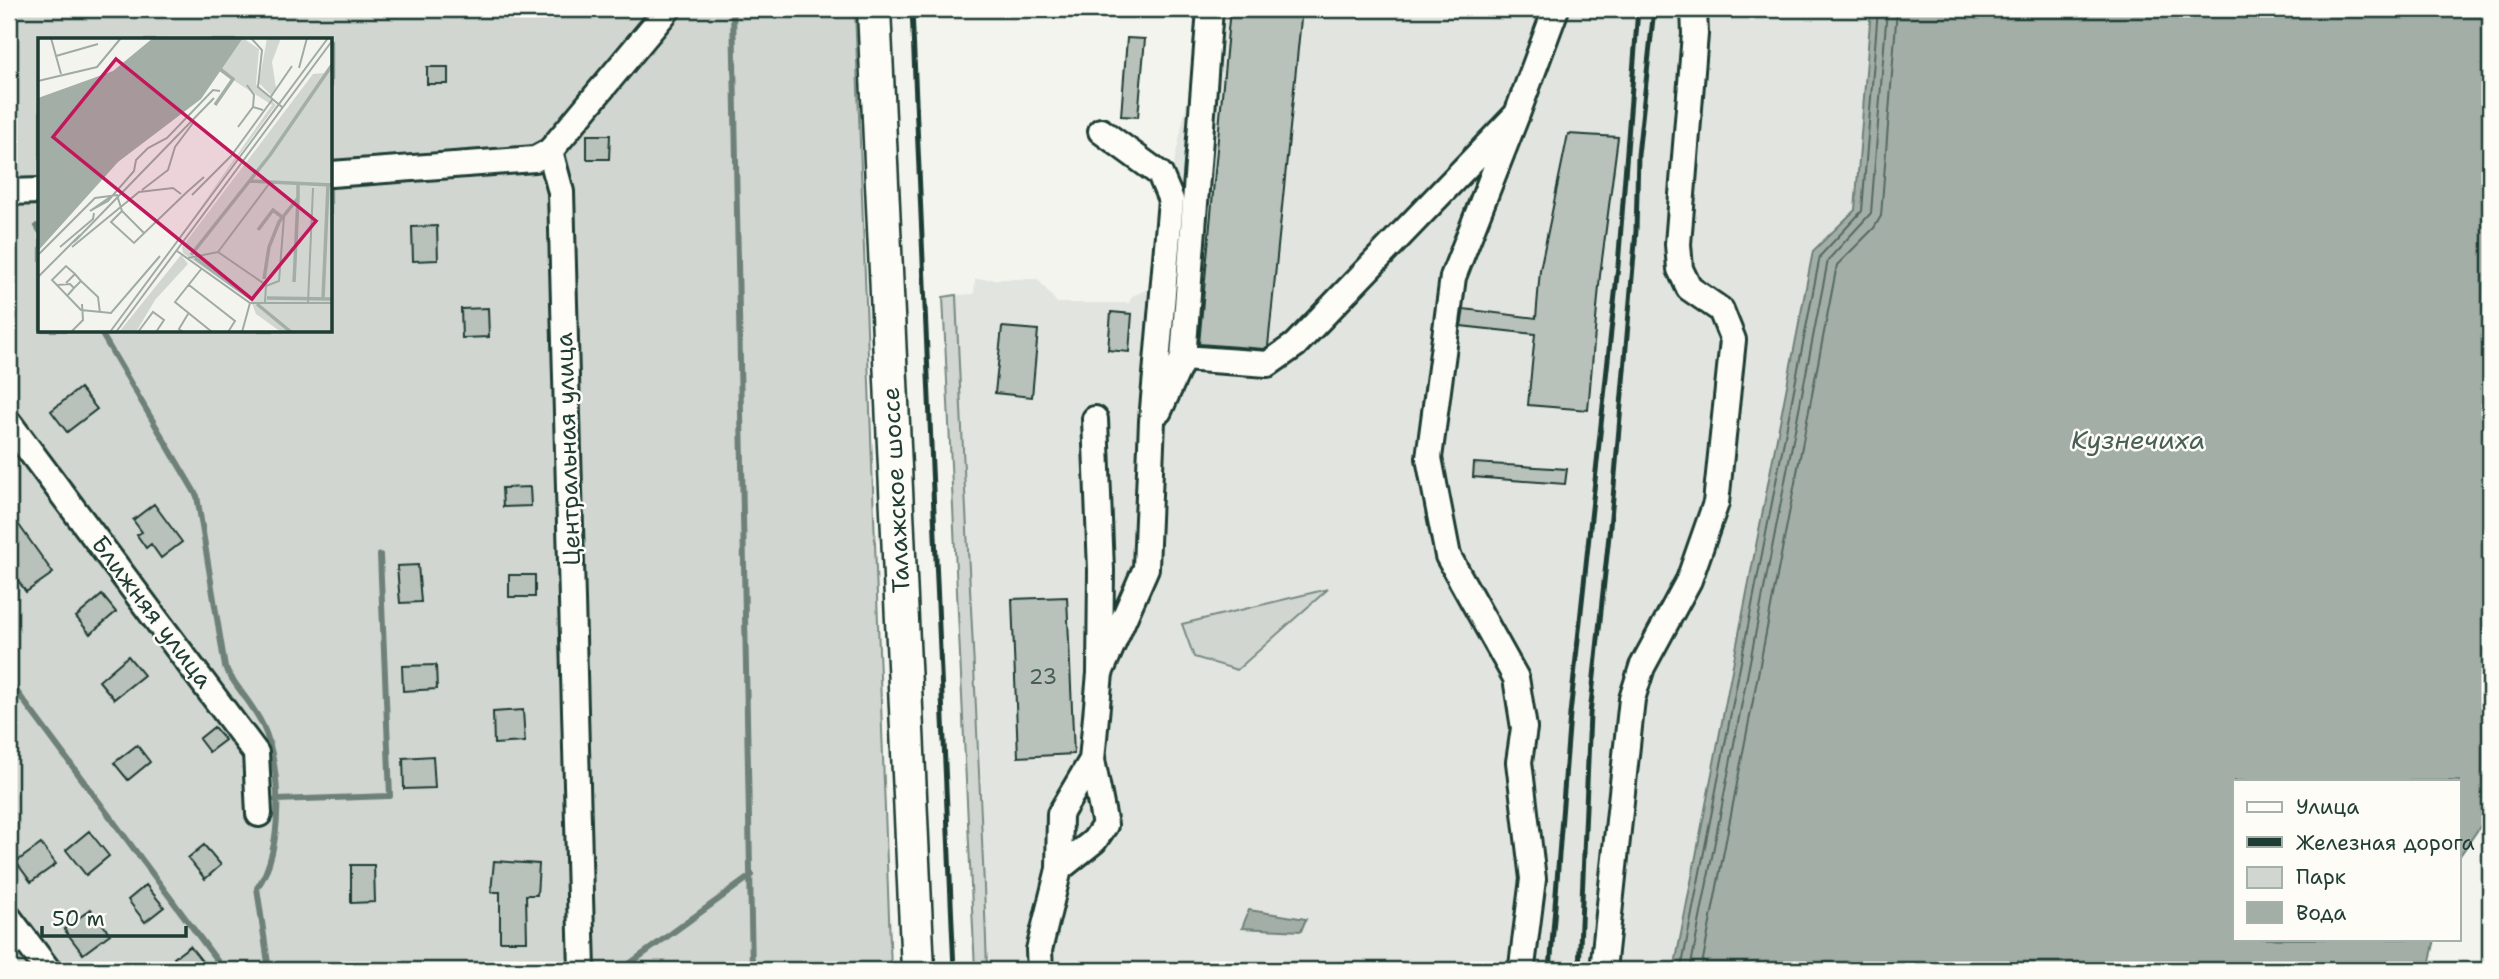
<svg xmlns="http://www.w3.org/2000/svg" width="2499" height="979" font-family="'Shantell Sans',sans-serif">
  <rect width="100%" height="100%" fill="#f4f4ef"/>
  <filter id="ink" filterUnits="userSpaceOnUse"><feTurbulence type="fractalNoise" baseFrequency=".0143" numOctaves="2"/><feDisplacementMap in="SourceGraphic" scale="14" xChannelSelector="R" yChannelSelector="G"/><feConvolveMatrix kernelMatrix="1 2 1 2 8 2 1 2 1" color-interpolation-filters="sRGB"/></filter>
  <g filter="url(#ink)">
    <path fill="#e2e5df" d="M1206,9H1871L1855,210L1813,251L1674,970H987L980,756L967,574L956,295L974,294L975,279H1038L1057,303H1129L1132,296L1148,289Z"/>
    <path fill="#d1d6d1" stroke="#788a82" stroke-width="2" fill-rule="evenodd" d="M9,9H855L891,970H9ZM40,40H331V331H40Z
      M956,295C965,520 980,745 987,970H975L943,297Z
      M1328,589L1237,670L1194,657L1182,624Z"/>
    <path fill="#a3aea7" stroke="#6e8179" stroke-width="2" d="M1871,9H2490V812L2459,857V781H2235V939H2435L2428,970H1674L1813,251L1855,210Z
      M1249,910L1306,919L1301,931L1242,928Z"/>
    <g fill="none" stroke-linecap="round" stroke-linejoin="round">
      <path stroke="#546a62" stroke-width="2" d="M1681,970L1820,256L1862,211L1878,9
        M1690,970L1828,260L1871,213L1887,9
        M1701,970L1837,265L1874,228L1881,216L1897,9"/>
      <path stroke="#6e8179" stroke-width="6" d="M733,9L752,970
        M37,226L40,231
        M100,331L197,496L225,667C236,688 253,704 263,726C282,767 284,851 257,888L269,970
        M9,681L224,970
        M276,800L390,796L380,555
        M621,970L752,875"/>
    </g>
    <path fill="#b9c1bb" stroke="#1f3d34" stroke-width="2" d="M1230,9H1302L1268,346L1264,349L1199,344Z
      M1127,38L1145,39L1138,117L1121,116Z
      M427,67H448V84H427Z
      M1568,134L1618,137L1600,275L1588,410L1528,405L1535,334L1461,326L1464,309L1536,318L1540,270Z
      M587,135H610L609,159H587Z
      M437,226L438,260L413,261L412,227Z
      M488,308L489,337L462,338L461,309Z
      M1111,312L1132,314L1129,352L1108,350Z
      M1002,327L1038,330L1032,397L995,393Z
      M80,388L97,409L67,432L51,411Z
      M1474,463L1567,469L1565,484L1473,477Z
      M530,487L531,506L503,507L502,488Z
      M154,504L182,542L161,558L151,544L146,548L137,535L142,532L133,520Z
      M9,511L53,573L26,592L9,567Z
      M418,565L421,602L400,603L397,566Z
      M509,575H535V597H509Z
      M102,595L116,612L90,634L76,617Z
      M1067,597L1074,754L1018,757L1012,599Z
      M128,656L144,675L114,699L99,681Z
      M436,665L437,689L403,691L402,666Z
      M523,710L525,742L494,744L493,712Z
      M214,727L225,740L209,752L199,739Z
      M137,745L150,762L128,780L114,763Z
      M433,756L435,788L404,789L403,758Z
      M89,831L109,856L86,875L66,850Z
      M41,844L56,864L31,882L16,862Z
      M204,845L221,865L205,879L188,858Z
      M494,861L539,864L537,895H526L527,941H500V892H491Z
      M351,865H374L375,902L351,903Z
      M146,885L164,907L145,922L128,900Z
      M91,909L110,934L83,954L64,929Z
      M190,946L209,970H184L174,958Z"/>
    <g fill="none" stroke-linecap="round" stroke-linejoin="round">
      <defs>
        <path id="minor" d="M1517,114L1453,277L1429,458L1448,556L1516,678L1524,728L1519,762L1533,879L1522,966
          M550,151L668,9
          M331,174L535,159L550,151L561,192L582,970
          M9,192L40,191
          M1183,358L1268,364L1295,345L1517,114L1556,9
          M1159,411L1183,358L1210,9
          M9,423L256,753L259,814
          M1100,673L1146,568L1152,421L1171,200L1160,174L1101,131
          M1059,869L1094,841L1105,825L1092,760
          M9,918L48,970
          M1040,970L1039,950L1059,869L1060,814L1092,760L1100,673L1101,570L1095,419
          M1603,970L1632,699L1642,667L1689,580L1716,503L1733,340L1721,310L1689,288L1680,269L1678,244L1695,34L1694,9"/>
        <path id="major" d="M874,9L918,970"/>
      </defs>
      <use href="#minor" stroke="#1f3d34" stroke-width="30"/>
      <use href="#major" stroke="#1f3d34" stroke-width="37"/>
      <use href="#minor" stroke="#fdfcf7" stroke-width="24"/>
      <use href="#major" stroke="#fdfcf7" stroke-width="32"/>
      <path stroke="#1f3d34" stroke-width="5" d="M912,9L954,970
        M1550,970L1570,714L1618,266L1638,9
        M1579,970L1590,714L1613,498L1636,231L1638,155L1654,9"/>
    </g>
  </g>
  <g text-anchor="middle" stroke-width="5" stroke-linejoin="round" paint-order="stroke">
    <g font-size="21" fill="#465e56">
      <text x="1043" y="684">23</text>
    </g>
    <g font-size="24" fill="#1f3d34" stroke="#fdfcf7">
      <text transform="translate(568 449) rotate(-92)" y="8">Центральная улица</text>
      <text transform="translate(896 490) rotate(-93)" y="8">Талажское шоссе</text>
      <text transform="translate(152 612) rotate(53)" y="8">Ближняя улица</text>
    </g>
    <g font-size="26" font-style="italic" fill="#475f56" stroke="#fdfcf7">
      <text x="2138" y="449">Кузнечиха</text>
    </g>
  </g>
  <g transform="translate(38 38)">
    <rect width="294" height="294" fill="#f4f4ef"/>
    <path d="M205,0L221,11L218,46L238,67L158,176L234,67L181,33ZM229,0H243L234,24L238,50L233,57L221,45ZM294,25V294H243L218,276L213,263L145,215L144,209L275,36L286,35ZM143,217L150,226L117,262L98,294H81Z" fill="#d1d6d1"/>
    <path d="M115,0H205L163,61L80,124L0,213V60L75,33Z" fill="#a3aea7"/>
    <path fill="none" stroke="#a3aea7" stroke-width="3.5" d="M177,67L195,41L182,31M211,143L294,147M220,192L235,172L244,179M153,217L232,117L294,27M157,220L215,262M226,241L231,209L241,184L260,160V145M256,244L260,161M229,260L294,261M285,261L290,147M219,266L253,294"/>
    <path fill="none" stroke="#9faba4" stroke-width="2" d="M13,0L23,36M213,0L224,12L220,49L244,69M18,18L60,6M261,30L269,0M0,43L59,29L83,0M209,47L216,57L215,69M232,60L254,28M200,89L215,69L225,72M104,152L130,132L137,109L155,85M149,154L166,139M75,157L52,173L70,163L96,133L98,122L110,110L129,100L175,52L182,53M154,157L193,118L234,62M84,173L73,184L96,205L150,153M36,204L176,60M22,209L55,181L56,175M34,209L101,154L135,150L143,156M139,213L212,265H294M0,217L57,160L79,157L84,173L106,195M150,220L180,214M164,230L137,264L174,294M37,236L28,228L14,242L43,272L73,275L122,218M0,239L42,197M43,243L60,259L62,275M28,245L37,236L43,243L36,250M19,247L32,246L36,250L29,258M151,247L197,283L190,294M228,248L241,243L246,179M227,264L228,247L180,214L231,146M270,265L275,150M33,294L45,282L44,266M72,294L290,0M78,294L294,3M100,294L115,274L126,282L118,294M145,294L141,291L150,276M204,294L212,265"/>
    <path fill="#c2185b" fill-opacity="0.15" stroke="#c2185b" stroke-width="3.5" d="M78,21L278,183L214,261L15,99Z"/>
    <rect width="294" height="294" fill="none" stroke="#1f3d34" stroke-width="3.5"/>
  </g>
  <rect width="2499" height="979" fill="none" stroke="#fdfcf7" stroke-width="35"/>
  <rect x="18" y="18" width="2464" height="944" fill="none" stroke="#1f3d34" stroke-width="2.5" filter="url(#ink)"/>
  <rect x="2233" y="780" width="228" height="161" fill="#fdfcf7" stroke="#a4b0a9" stroke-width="2"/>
  <rect x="2247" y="802" width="35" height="10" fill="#fdfcf7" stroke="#a4b0a9" stroke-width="2"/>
  <text x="2296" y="814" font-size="21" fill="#1f3d34">Улица</text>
  <rect x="2247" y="837" width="35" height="10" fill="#1f3d34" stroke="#a4b0a9" stroke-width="2"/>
  <text x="2296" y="850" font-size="21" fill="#1f3d34">Железная дорога</text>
  <rect x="2247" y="867" width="35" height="21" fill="#d1d6d1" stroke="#a4b0a9" stroke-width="2"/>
  <text x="2296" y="884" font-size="21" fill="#1f3d34">Парк</text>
  <rect x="2247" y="902" width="35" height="21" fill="#a3aea7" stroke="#a4b0a9" stroke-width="2"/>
  <text x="2296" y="920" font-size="21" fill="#1f3d34">Вода</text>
  <path d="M42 926v10h144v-10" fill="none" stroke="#1f3d34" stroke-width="3.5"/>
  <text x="52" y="926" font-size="21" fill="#1f3d34" stroke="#fdfcf7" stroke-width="5" paint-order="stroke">50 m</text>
</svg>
